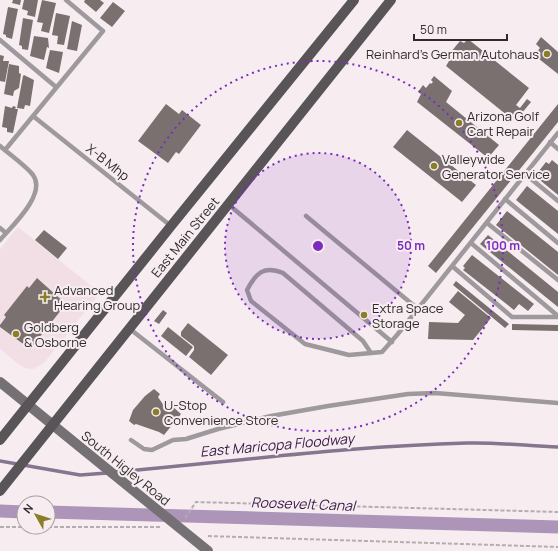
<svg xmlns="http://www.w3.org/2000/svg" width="558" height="551" font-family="Manrope,sans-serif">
  <rect width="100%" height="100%" fill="#f7edf0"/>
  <path fill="#f2dfe5" d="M18,227L100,293L44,363L33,369L25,368L18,364L0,349V249Z"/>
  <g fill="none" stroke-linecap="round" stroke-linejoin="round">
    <path stroke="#877590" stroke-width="3.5" d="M0,461L80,475L107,473
      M114,472C232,462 349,446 467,443C497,442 528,446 558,447"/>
    <path stroke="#ad95ba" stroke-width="13" d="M0,511L24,512
      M48,512L558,527"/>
  </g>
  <path fill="#7a7070" d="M13,0H21L20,5L12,3Z
    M24,0H38L35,17L27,15L28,11L22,9Z
    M42,0L56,3L49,33L41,31L43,23L37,22Z
    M85,0H100L104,3L96,12L84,2Z
    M113,2L125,11L112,27L100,18Z
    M8,7L18,9L12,39L6,37V35L3,34Z
    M56,13L70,16L64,45L57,44L58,36L52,35Z
    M23,18L33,20L28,50L22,49V46L19,45Z
    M72,21L82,25L77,51L67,49Z
    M34,36L48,38L49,48L47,47L44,60L30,56Z
    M541,37L558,52V74L534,55L540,48L536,44Z
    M468,39L529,88L516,105L520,108L527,99L531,102L517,119L510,113L508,116L446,66L449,61L446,58L460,41L464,43Z
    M50,50L63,52L59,73L46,68Z
    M0,55L4,56L3,61H9L5,82L0,81Z
    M9,64L19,66V73L21,74L19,88L14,91L13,96L4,94Z
    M24,75L34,80L30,106L25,105L24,109L17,108L23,76Z
    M434,76L452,91L446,102L499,145L488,158L417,102L421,94L418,92L423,85L426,88L430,83L431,84L433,82L431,80Z
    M166,104L179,114L182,110L201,125L179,154L176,152L168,163L138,141Z
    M558,104V122L436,273L428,266Z
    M5,106L12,108L13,106L16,107L15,109H18L13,133L7,132V128L2,127Z
    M407,130L476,185L462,202L393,147Z
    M552,160L558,165V195L535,176L546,162L549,164Z
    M527,186L558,211V234L516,200Z
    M507,211L558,252V275L496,225Z
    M44,230L67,248L58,259L35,240Z
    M488,235L558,292V307L480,244Z
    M472,255L534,304L528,311L519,304L514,310L463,270L465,268L463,266Z
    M37,278L66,304L30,349L0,327V325L6,317L4,315L27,286L29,288Z
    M456,281L509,324L505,328L453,285Z
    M458,291L491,318L473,340L428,339L429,322L458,323L465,315L449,302Z
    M163,310L167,313L159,324L154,321Z
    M188,323L228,355L211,375L189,357L194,350V346L181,336V332Z
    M512,324L558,325V331L512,330Z
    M168,327L193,347L186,356L161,336Z
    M154,389L160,394L158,397L166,409L172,406L181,414L164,435L159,432L136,424L134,425L129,421L133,410L145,396Z"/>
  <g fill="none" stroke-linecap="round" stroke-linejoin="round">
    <path stroke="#b5adb0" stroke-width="2" stroke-dasharray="4 2" stroke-linecap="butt" d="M185,518L196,502L558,512
      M0,527H161
      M208,536L558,547"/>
    <path stroke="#9d999c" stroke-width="4.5" d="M0,40L56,87
      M33,116L171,226
      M550,142L558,149
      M0,146C9,154 26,166 33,175C47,194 12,226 0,240
      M5,150L103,31L66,0
      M525,174L558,201
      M505,199L558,243
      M228,204L392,342
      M306,216L418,309
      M487,223L558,280
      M0,228L6,233
      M471,243L558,316
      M452,266L512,317H558
      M130,329L223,402
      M371,353L363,341L283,273C264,265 256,273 247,290L251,301L305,344L349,355L382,352L397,335L558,133
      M131,440L144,449L152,450L173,440L186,439L218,429L271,416L328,406L408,394L435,393L558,403"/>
    <path stroke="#757074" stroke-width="10" d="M0,382L208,551"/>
    <path stroke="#595458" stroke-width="10" d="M0,440L171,226L354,0
      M0,491L391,0"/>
  </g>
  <circle cx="318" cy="246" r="93" fill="#7b2cbf" fill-opacity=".12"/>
  <g fill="none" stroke="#7b2cbf" stroke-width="2" stroke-dasharray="2 4">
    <circle cx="318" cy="246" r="93"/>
    <circle cx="318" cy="246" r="185"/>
  </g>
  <g fill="#8a7f26" stroke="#f7edf0" stroke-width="1.5">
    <circle cx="547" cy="54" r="4"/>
    <circle cx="459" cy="123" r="4"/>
    <circle cx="434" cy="166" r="4"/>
    <path d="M43 291h4v4h4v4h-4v4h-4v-4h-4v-4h4z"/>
    <circle cx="364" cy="315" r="4"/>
    <circle cx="16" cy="334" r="4"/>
    <circle cx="156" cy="412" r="4"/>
  </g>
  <g text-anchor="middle" stroke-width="4" stroke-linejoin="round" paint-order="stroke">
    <g font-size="13" fill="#2f2b2d" stroke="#f7edf0" text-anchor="start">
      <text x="539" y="59" text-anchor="end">Reinhard's German Autohaus</text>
      <text x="467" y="121">Arizona Golf<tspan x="467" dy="15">Cart Repair</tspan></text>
      <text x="442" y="164">Valleywide<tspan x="442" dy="15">Generator Service</tspan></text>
      <text x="54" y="295">Advanced<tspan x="54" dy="15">Hearing Group</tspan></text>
      <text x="372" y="313">Extra Space<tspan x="372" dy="15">Storage</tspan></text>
      <text x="24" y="332">Goldberg<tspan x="24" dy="15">&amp; Osborne</tspan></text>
      <text x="164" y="410">U-Stop<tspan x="164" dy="15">Convenience Store</tspan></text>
    </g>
    <g font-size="13" fill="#2f2b2d" stroke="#f7edf0">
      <text transform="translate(108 162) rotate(38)" y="5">X-B Mhp</text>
      <text transform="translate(185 237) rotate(-51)" y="5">East Main Street</text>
      <text transform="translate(126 468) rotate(39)" y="5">South Higley Road</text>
    </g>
    <g font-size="14" font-style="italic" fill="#391948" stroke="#f7edf0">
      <text transform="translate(277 445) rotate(-5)" y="5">East Maricopa Floodway</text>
      <text transform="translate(303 504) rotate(2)" y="5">Roosevelt Canal</text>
    </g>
  </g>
  <circle cx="318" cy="246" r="6" fill="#7b2cbf" stroke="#f7edf0" stroke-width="2"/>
  <g font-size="12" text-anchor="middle" font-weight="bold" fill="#7b2cbf" stroke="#f7edf0" stroke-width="4" stroke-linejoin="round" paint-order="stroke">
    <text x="411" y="250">50 m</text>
    <text x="503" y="250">100 m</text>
  </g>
  <g transform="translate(36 515) rotate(309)"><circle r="19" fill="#f7edf0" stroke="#a79fa2"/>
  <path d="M0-3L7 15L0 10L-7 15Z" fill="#8a7f26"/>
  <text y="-6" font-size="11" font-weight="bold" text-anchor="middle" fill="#2f2b2d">N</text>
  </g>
  <path d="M414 34v6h93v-6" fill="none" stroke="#2f2b2d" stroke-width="2"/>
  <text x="420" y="34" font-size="12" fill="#2f2b2d" stroke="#f7edf0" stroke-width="3" paint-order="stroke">50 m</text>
</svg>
